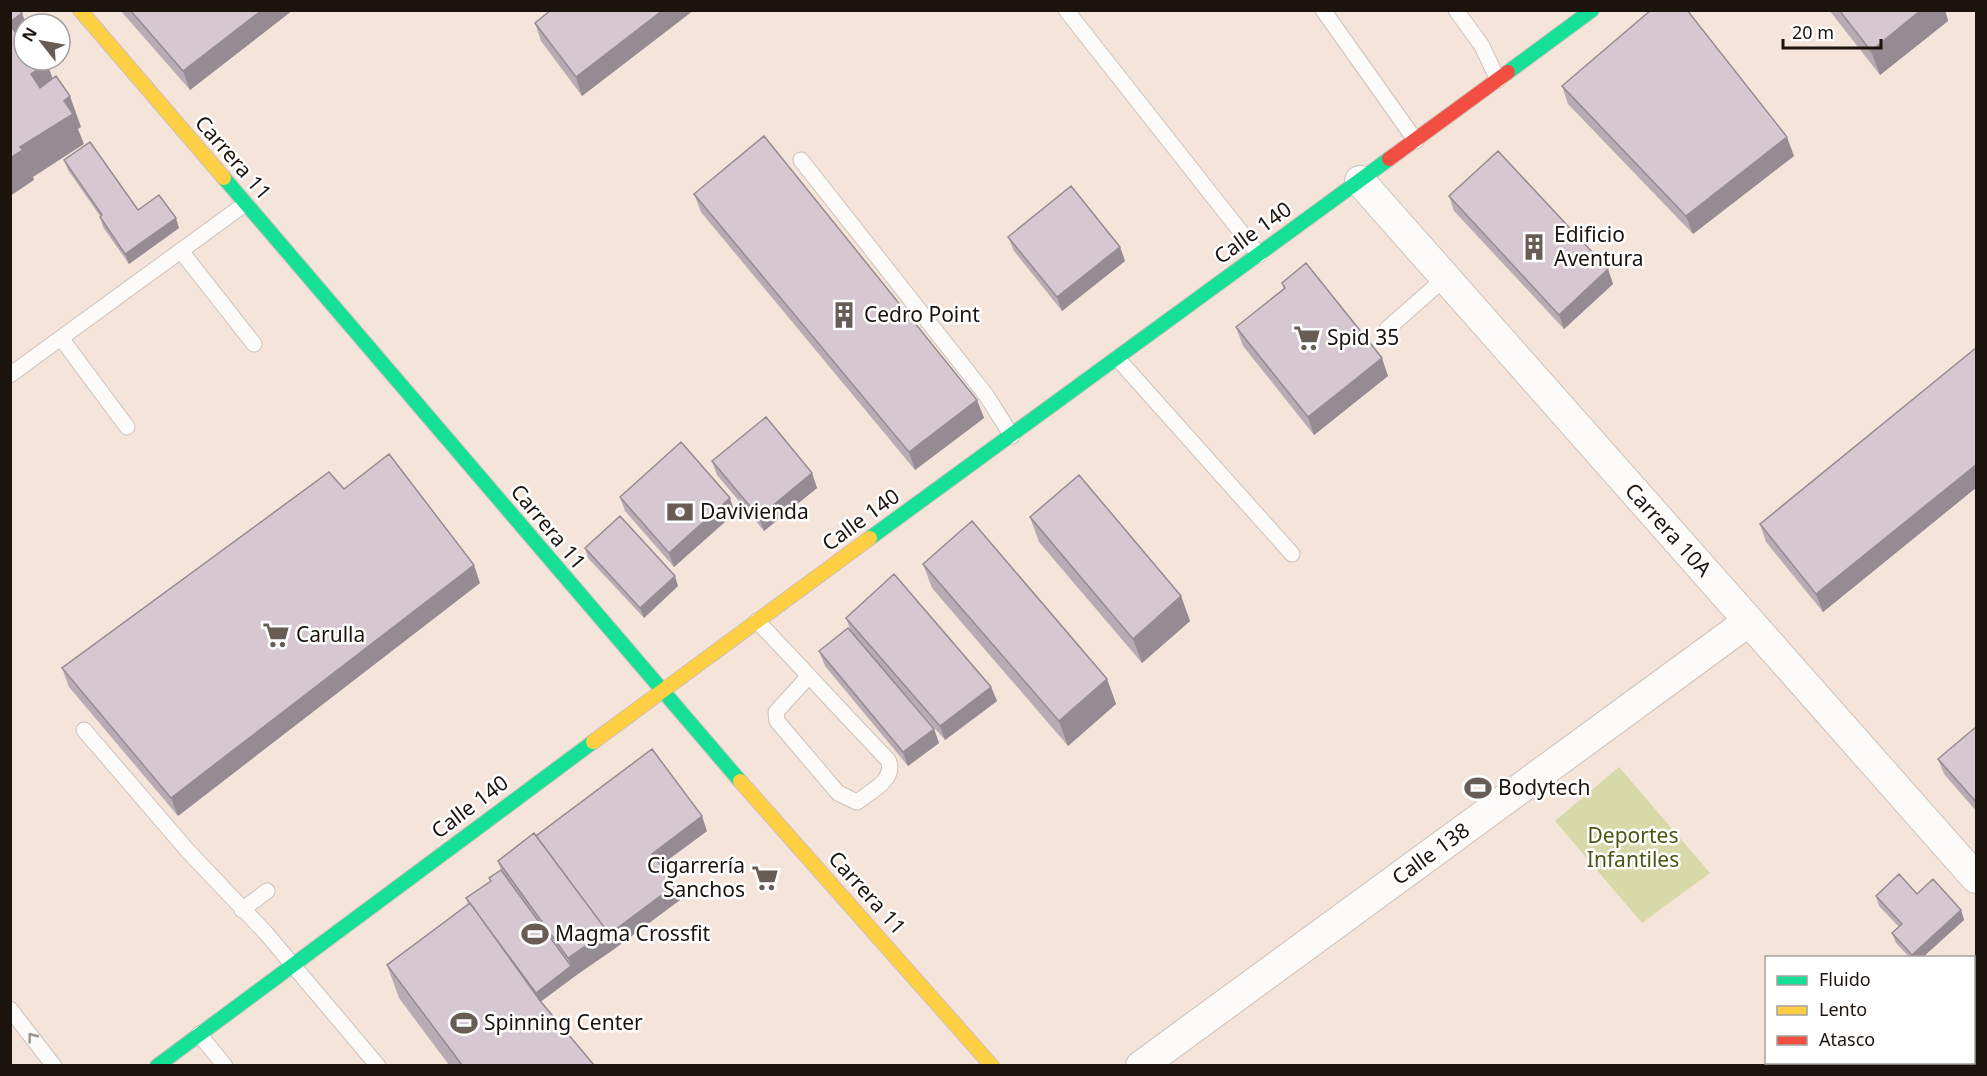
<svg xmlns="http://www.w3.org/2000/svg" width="1987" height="1076" font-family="'Noto Sans',sans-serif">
  <rect width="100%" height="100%" fill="#f4e4da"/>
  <path fill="#d8d9a9" d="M1619,767L1710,873L1642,923L1555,821Z"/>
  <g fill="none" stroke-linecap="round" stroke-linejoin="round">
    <defs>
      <path id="lane" d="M1066,10L1259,255
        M1323,10L1416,141
        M1456,10L1482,46L1498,80
        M801,160L986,395L1012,436
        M181,251L254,344
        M1387,329L1445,278
        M61,338L127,427
        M1117,358L1292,554
        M10,375L245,204
        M757,621C801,667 844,714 888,760C897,779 870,792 857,802L838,793L777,721L776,712L809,676
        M84,730L188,851L265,932L378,1066
        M242,910L267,891
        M10,1009L54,1066
        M199,1034L225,1066"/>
      <path id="street" d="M1360,181L1976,878
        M1974,995L1976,992
        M1141,1066L1749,621
        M1888,1066L1892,1062"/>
      <path id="fast" d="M1508,72L1592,10
        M224,178L740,781
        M870,538L1389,159
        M157,1066L593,742"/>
      <path id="slow" d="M80,10L224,178
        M593,742L870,538
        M740,781L992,1066"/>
      <path id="jam" d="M1389,159L1508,72"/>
    </defs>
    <use href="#lane" stroke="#cdc1b9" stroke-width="17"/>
    <use href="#street" stroke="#cdc1b9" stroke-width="32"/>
    <use href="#fast" stroke="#cdc1b9" stroke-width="16"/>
    <use href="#slow" stroke="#cdc1b9" stroke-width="16"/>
    <use href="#jam" stroke="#cdc1b9" stroke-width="16"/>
    <use href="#lane" stroke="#fdfbf9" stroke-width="15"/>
    <use href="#street" stroke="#fdfbf9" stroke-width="30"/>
    <use href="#fast" stroke="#16e098" stroke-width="14"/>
    <use href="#slow" stroke="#ffcf43" stroke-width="14"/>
    <use href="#jam" stroke="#f24e42" stroke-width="14"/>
  </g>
  <path fill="#b9abb4" d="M120,10H293L190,90Z
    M551,10H694L582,96L541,41L535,23Z
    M1829,10H1945L1948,21L1880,75Z
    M1562,86L1794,156L1693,234L1568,104Z
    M64,160L138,210L179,228L129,264L103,227L100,216L68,170Z
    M694,194L977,400L984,418L915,470L701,212Z
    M1449,196L1608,269L1613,284L1564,329L1454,211Z
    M1008,237L1120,247L1125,261L1062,311L1014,251Z
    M1282,283L1388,376L1314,435L1243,346L1236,327L1284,289Z
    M1977,347V487L1823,612L1766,542L1760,524Z
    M712,461L812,473L817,488L764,531L717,475Z
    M344,489L480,583L178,816L69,687L62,668Z
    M620,497L735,513L674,567L625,511Z
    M1030,517L1181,596L1190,621L1142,663L1039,542Z
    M585,548L678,586L644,618L588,558Z
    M923,564L1107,679L1116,704L1068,746L932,588Z
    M846,618L991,687L997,701L945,740L872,656L934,729L939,743L908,766L825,666L819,651L851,632Z
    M1977,726V812L1944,774L1938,759Z
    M707,831L661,865L680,900L541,1001L594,1065H449L399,998L387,965L468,904L466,898L491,882L489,878L501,870L498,861L536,836Z
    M1917,894L1961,910L1964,920L1923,957H1909L1896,943L1892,933L1899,927L1879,906L1876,896Z"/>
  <path fill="#968b92" d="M262,10H293L190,90L183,71Z
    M663,10H694L582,96L576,77Z
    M1921,10H1945L1948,21L1880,75L1871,51Z
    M22,13L26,24H24V50L10,27V22Z
    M47,63L58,93L42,105L31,74Z
    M70,96L81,127L78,129L84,144L33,177L34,180L10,196V158L64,101Z
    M1787,137L1794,156L1693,234L1686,216Z
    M176,218L179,228L129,264L125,254Z
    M1120,247L1125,261L1062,311L1057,297Z
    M1608,269L1613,284L1564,329L1559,315Z
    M1382,358L1388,376L1314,435L1308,417Z
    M977,400L984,418L915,470L909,452Z
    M1977,464V487L1823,612L1816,594Z
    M812,473L817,488L764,531L759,517Z
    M730,498L735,513L674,567L669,553Z
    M474,565L480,583L178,816L171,798Z
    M675,576L678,586L644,618L640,608Z
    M1181,596L1190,621L1142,663L1133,639Z
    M1107,679L1116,704L1068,746L1059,721Z
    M991,687L997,701L945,740L940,726Z
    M934,729L939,743L908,766L903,752Z
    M702,816L707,831L657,868L652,854Z
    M675,885L680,900L613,950L575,976L568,958Z
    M1961,910L1964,920L1923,957H1913L1912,955Z
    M571,966L575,976L539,1003L536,993Z"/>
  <path fill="#d7c7d1" stroke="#968b92" stroke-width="1.5" d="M10,10H20L22,13L10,22Z
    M130,10H262L183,71Z
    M551,10H663L576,77L535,23Z
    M1651,10H1687L1787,137L1686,216L1562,86Z
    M1839,10H1921L1871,51Z
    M10,25L24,44V60H45L47,63L31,74L40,88L56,76L70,96L64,101L73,114L20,147L23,150L10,158Z
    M764,136L977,400L909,452L694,194Z
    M90,142L138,210L159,195L176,218L125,254L100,217L102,215L64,160Z
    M1498,151L1608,269L1559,315L1449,196Z
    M1071,186L1120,247L1057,297L1008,237Z
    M1306,263L1382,358L1308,417L1236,327L1285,288L1282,283Z
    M1977,347V464L1816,594L1760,524Z
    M766,417L812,473L759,517L712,461Z
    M681,442L730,498L669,553L620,497Z
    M389,454L474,565L171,798L62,668L329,472L344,489Z
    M1079,475L1181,596L1133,639L1030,517Z
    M620,516L675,576L640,608L585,548Z
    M972,521L1107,679L1059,721L923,564Z
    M894,574L991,687L940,726L846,618Z
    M848,628L934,729L903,752L819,651Z
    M1977,726V803L1938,759Z
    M652,749L702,816L652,854L675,885L608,935L607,931L536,836Z
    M534,833L607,931L568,958L498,861Z
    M501,870L571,966L536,993L466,898L491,881L489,878Z
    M1899,874L1917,894L1933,879L1961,910L1912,955L1892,933L1902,924L1876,896Z
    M470,903L541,1002L594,1065H462L387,965Z"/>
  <defs><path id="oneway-chevron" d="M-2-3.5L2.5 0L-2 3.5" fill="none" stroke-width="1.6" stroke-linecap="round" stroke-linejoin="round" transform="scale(1.5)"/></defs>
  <use stroke="#98938f" href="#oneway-chevron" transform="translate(32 1037) rotate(-127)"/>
  <defs>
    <symbol id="building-bare" viewBox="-9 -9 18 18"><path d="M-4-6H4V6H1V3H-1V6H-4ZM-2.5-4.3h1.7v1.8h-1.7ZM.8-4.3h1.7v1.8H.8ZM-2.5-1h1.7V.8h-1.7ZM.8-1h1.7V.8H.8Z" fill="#685c55" stroke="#fff" stroke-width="2.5" paint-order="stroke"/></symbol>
    <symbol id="supermarket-bare" viewBox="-9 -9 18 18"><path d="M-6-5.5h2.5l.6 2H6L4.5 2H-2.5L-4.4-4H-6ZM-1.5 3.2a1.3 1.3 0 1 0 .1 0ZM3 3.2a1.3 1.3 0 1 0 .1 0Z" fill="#685c55" stroke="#fff" stroke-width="2.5" paint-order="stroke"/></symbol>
    <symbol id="bank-bare" viewBox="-9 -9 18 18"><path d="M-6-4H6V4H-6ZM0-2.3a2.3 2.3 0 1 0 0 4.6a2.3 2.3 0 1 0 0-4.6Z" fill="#685c55" stroke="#fff" stroke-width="2.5" paint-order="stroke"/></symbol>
    <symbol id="stadium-bare" viewBox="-9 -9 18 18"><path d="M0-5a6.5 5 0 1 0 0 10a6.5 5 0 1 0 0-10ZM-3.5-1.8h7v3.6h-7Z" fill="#685c55" stroke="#fff" stroke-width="2.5" paint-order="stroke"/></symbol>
  </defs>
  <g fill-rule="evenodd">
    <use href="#building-bare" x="1515" y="228" width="38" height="38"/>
    <use href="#building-bare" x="825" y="296" width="38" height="38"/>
    <use href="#supermarket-bare" x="1288" y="319" width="38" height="38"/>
    <use href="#bank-bare" x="661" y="493" width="38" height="38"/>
    <use href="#supermarket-bare" x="257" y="616" width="38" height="38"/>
    <use href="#stadium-bare" x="1459" y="769" width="38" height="38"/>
    <use href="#supermarket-bare" x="746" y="859" width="38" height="38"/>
    <use href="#stadium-bare" x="516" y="915" width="38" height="38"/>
    <use href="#stadium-bare" x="445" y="1004" width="38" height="38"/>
  </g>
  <g text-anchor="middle" stroke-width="5" stroke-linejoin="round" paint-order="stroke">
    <g font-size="21" fill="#1d130d" stroke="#fff">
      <text transform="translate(233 158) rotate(49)" y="7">Carrera 11</text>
      <text transform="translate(1253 233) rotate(-36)" y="7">Calle 140</text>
      <text transform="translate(861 520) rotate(-36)" y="7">Calle 140</text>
      <text transform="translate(548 527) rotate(50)" y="7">Carrera 11</text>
      <text transform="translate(1668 530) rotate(48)" y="7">Carrera 10A</text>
      <text transform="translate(470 807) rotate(-37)" y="7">Calle 140</text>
      <text transform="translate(1431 854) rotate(-36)" y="7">Calle 138</text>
      <text transform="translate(867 893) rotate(48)" y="7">Carrera 11</text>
    </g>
    <g font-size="21" fill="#1d130d" stroke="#fff" text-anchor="start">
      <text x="1554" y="242">Edificio<tspan x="1554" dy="24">Aventura</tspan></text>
      <text x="864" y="322">Cedro Point</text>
      <text x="1327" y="345">Spid 35</text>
      <text x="700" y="519">Davivienda</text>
      <text x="296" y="642">Carulla</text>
      <text x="1498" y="795">Bodytech</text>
      <text x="745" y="873" text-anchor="end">Cigarrería<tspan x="745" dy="24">Sanchos</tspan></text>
      <text x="555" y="941">Magma Crossfit</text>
      <text x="484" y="1030">Spinning Center</text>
    </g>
    <g font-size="21" fill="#4b5411" stroke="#fff">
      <text x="1633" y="843">Deportes<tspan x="1633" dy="24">Infantiles</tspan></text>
    </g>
  </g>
  <rect width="1987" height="1076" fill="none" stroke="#1d130d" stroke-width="24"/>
  <rect x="1765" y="956" width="210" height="108" fill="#ffffff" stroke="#a5a19e" stroke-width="1.5"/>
  <rect x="1777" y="976" width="30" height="9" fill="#16e098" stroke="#a5a19e" stroke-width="1.5"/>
  <text x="1819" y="986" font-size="18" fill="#1d130d">Fluido</text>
  <rect x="1777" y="1006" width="30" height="9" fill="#ffcf43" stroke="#a5a19e" stroke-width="1.5"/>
  <text x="1819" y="1016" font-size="18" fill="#1d130d">Lento</text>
  <rect x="1777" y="1036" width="30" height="9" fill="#f24e42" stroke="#a5a19e" stroke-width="1.5"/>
  <text x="1819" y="1046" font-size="18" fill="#1d130d">Atasco</text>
  <g transform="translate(42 42) rotate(301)"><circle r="28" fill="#ffffff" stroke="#a5a19e" stroke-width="1.5"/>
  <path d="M0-4.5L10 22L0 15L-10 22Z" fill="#685c55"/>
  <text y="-9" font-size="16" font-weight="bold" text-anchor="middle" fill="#1d130d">N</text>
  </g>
  <path d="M1783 39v9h98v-9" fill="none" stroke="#1d130d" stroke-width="3"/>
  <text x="1792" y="39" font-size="18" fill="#1d130d" stroke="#ffffff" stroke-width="4.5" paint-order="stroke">20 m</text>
</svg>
